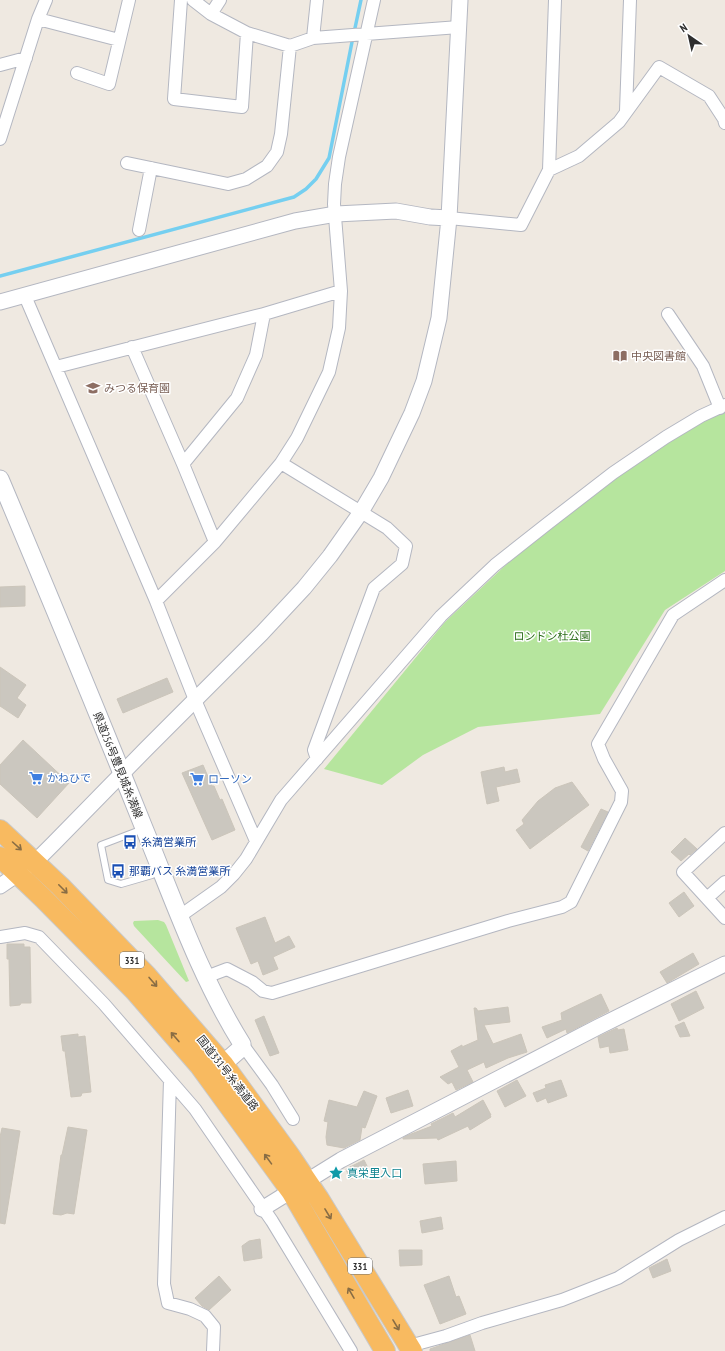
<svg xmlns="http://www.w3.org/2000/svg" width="725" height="1351" font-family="'PT Sans Narrow','Noto Sans JP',sans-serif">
  <rect width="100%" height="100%" fill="#efe9e1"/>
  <path fill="#b6e59e" d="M725,409V571L665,610L600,714L478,727L423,755L382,785L324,769L445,622L526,546L611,481L672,437Z
    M158,920L164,922L166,925L189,981L186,982L134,926L133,923L134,921Z"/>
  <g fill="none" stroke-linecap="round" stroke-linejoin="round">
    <path stroke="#75cff0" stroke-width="3.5" d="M355,28L361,0
      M0,276L294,197L306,189L316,179L329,158L352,42"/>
  </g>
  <path fill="#cbc7bf" stroke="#cbc5ba" d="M25,586V606L0,607V587Z
    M0,667L26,685L17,698L26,705L18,718L0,706Z
    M167,678L173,692L123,713L117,699Z
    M23,740L69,783L37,818L0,784V765Z
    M203,765L212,786H214L220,800L222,799L235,830L212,840L182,773Z
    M504,767L505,772L517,769L520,782L496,787L499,801L487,804L481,772Z
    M572,782L589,805L530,849L516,830L524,824L522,820L538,801L555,788Z
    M601,809L608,812L588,851L581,847Z
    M685,838L697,849L690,855L689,854L681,861L671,852Z
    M684,892L694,906L679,917L669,903Z
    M265,917L275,943L289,936L295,947L273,957L278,969L263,975L258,961L251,964L236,928Z
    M7,944H24V947H30L31,1003H21L20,1005L10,1006L9,959H7Z
    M693,953L699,964L667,983L660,972Z
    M696,991L704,1008L679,1021L671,1004Z
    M601,994L609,1011L567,1033L566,1029L547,1038L542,1027L562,1020L561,1013Z
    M508,1007L510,1022L484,1025L493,1044L521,1034L527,1052L508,1058L486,1068L484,1062L467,1070L473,1082L456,1090L452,1082L448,1084L440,1077L459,1067L451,1051L462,1045V1047L478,1040L474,1008H476L478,1011Z
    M264,1016L279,1053L270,1056L255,1020Z
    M684,1022L690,1036L680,1037L675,1026Z
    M617,1028L618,1030L624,1029L628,1050L610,1053L609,1046L600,1048L598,1037Z
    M78,1034V1037L85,1036L91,1092L82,1093L81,1096L71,1097L65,1051H63L61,1036Z
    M517,1080L526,1096L505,1107L497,1091Z
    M561,1080L567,1096L548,1103L546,1098L537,1102L533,1093L546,1088L545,1085Z
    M408,1090L413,1106L391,1113L386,1098Z
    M364,1091L377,1096L365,1128L362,1127L360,1140L344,1148L327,1145L326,1137L328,1122L324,1121L329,1100L357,1107Z
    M483,1100L491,1115H490L491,1117L470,1130L468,1126L438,1140L437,1138L403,1139V1138L406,1136L432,1126L431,1124L453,1113L455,1117Z
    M68,1127L87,1130L74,1214L67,1213L61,1215L53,1214L61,1155H62Z
    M2,1128L20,1131L5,1224L0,1223V1137Z
    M364,1160L369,1170L350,1179L346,1169Z
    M456,1161L457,1181L425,1184L423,1164Z
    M441,1217L443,1229L422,1233L420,1221Z
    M260,1239L262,1258L244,1261L242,1246L249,1241Z
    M399,1250H422V1265L400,1266Z
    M667,1259L671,1271L653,1278L649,1268Z
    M219,1276L231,1290L209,1310L202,1306L195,1298Z
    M449,1276L456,1297L459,1296L466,1314L440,1324L424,1285Z
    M470,1335L475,1351H430V1349Z"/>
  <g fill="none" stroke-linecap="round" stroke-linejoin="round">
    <defs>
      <path id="service" d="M143,829L101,845L108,880L121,884L152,875L161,871"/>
      <path id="minor" d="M181,0L174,99L242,107L247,33
        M193,0L211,14L247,33L290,46L313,38L459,27
        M211,14L220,0
        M38,19L119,40
        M313,38L317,0
        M0,65L26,58
        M77,73L109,84L129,0
        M626,111L630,0
        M0,139L38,19L46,0
        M127,163L228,184L246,179L267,166L277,152L281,134L290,46
        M549,170L579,156L619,122L659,67L709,96L724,119L725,123
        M449,218L521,225L549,170L555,0
        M139,230L151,168
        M25,296L156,601L195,700L256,841
        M668,314L703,366L720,408
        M132,347L183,464L215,542
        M56,367L264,314L341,291
        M281,463L387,528L406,546L402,564L374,588L314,750L317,759
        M183,464L237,398L256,355L264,314
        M156,601L215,542L281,463L297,438L329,372L339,328L341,291L334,204L335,184L339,157L374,0
        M725,833L683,872L725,918
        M707,898L725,882
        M180,916L221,887L234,874L246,859L281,800L441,616L495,565L547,524L613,473L666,437L701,416L725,405
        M0,937L25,933L39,937L104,1004L195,1109L272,1221L351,1351
        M206,977L227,969L252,982L263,991L272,993L508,921L562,907L571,902L621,802L622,791L604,759L598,744L673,615L725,580
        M242,1044L272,1085L293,1119
        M170,1080L164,1284L168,1303L190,1309L205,1316L214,1327L213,1351
        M409,1346L446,1336L482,1323L562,1300L618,1278L679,1240L725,1217"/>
      <path id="tertiary" d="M0,302L295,221L336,214L396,211L430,217L449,218
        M0,886L35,862L54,843L146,749L262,633L304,588L330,556L361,512L381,478L412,413L424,381L439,318L449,218L460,0
        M262,1209L341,1160L598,1027L725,964"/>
      <path id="secondary" d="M0,479C49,595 97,711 144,828C174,901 200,977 242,1044L239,1050L223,1064"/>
      <path id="trunk" d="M0,830L60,886L147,976L223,1064L290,1156L319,1199L412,1351
        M0,857L43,898L135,991L200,1066L291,1191L385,1351"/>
    </defs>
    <use href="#service" stroke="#b4b7c1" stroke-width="8"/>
    <use href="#minor" stroke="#b4b7c1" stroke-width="14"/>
    <use href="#tertiary" stroke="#b4b7c1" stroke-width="17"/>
    <use href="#secondary" stroke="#b4b7c1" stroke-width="19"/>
    <use href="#trunk" stroke="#c9c9c9" stroke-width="22"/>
    <use href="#service" stroke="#fff" stroke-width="6"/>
    <use href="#minor" stroke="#fff" stroke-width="12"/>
    <use href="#tertiary" stroke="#fff" stroke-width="15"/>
    <use href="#secondary" stroke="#fff" stroke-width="17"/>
    <use href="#trunk" stroke="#f8ba60" stroke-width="20"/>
  </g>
  <defs><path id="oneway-shaft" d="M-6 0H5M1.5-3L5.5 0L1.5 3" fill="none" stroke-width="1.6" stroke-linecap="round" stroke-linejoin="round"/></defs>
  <g stroke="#896d44">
    <use href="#oneway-shaft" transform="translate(17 846) rotate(42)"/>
    <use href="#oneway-shaft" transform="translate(63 889) rotate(45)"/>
    <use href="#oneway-shaft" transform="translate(153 982) rotate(49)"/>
    <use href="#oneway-shaft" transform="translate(175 1037) rotate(-131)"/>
    <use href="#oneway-shaft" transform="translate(268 1159) rotate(-126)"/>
    <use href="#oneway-shaft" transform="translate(328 1214) rotate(59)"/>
    <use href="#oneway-shaft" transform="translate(351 1293) rotate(-120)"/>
    <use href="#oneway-shaft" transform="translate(396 1325) rotate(59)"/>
  </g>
  <defs>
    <symbol id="library-bare" viewBox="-9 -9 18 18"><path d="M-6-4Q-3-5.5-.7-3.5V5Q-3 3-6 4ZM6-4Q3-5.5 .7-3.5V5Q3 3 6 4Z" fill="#8d6e63" stroke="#fff" stroke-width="2.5" paint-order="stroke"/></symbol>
    <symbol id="school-bare" viewBox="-9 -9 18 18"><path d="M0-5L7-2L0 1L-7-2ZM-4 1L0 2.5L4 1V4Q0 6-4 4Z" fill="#8d6e63" stroke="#fff" stroke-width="2.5" paint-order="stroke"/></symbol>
    <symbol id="supermarket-bare" viewBox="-9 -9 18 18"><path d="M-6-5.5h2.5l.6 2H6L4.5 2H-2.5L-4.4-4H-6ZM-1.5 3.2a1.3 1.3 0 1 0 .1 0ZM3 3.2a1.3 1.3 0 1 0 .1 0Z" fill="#3f7fe0" stroke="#fff" stroke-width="2.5" paint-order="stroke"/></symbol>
    <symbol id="bus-bare" viewBox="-9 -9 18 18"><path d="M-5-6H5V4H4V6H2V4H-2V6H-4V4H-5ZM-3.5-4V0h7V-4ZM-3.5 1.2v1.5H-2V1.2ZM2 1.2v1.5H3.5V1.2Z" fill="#1a4fb4" stroke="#fff" stroke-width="2.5" paint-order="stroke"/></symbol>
    <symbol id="sight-bare" viewBox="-9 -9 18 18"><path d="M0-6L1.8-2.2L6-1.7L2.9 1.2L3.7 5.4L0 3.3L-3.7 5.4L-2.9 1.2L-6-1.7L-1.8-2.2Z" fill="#0f9aa8" stroke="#fff" stroke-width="2.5" paint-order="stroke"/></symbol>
  </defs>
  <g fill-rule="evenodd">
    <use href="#library-bare" x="610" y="346" width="20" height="20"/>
    <use href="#school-bare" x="83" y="378" width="20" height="20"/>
    <use href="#supermarket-bare" x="26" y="768" width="20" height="20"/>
    <use href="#supermarket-bare" x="187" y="769" width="20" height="20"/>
    <use href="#bus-bare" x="120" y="832" width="20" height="20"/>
    <use href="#bus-bare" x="108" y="861" width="20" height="20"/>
    <use href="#sight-bare" x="326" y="1163" width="20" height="20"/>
  </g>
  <g text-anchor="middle" stroke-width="3" stroke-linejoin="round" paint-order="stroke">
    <g fill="#fff" stroke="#6d6d6d" stroke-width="1">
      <rect x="120" y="952" width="24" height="16" rx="3"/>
      <rect x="348" y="1258" width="24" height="16" rx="3"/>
    </g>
    <g font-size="10" font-weight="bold" fill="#2e2e2e">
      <text x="132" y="964">331</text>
      <text x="360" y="1270">331</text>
    </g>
    <g font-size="11" fill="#785e54" stroke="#fff" text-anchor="start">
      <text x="631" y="360">中央図書館</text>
      <text x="104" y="392">みつる保育園</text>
    </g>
    <g font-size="11" fill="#2c6e1b" stroke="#fff">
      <text x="552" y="640">ロンドン杜公園</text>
    </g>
    <g font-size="11" fill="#2e2e2e" stroke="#fff">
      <text transform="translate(118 765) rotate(68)" y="4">県道256号豊見城糸満線</text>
      <text transform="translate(228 1073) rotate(52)" y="4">国道331号糸満道路</text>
    </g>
    <g font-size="11" fill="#366cbe" stroke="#fff" text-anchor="start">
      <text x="47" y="782">かねひで</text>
      <text x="208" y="783">ローソン</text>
    </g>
    <g font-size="11" fill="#164399" stroke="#fff" text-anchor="start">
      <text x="141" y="846">糸満営業所</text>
      <text x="129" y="875">那覇バス 糸満営業所</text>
    </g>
    <g font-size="11" fill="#0d838f" stroke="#fff" text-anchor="start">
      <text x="347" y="1177">真栄里入口</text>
    </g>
  </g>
  <g transform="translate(689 36) rotate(326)" stroke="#ffffff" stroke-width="3" paint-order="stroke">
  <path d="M0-3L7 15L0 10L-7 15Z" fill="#2e2e2e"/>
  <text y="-6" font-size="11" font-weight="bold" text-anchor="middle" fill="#2e2e2e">N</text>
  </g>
</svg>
